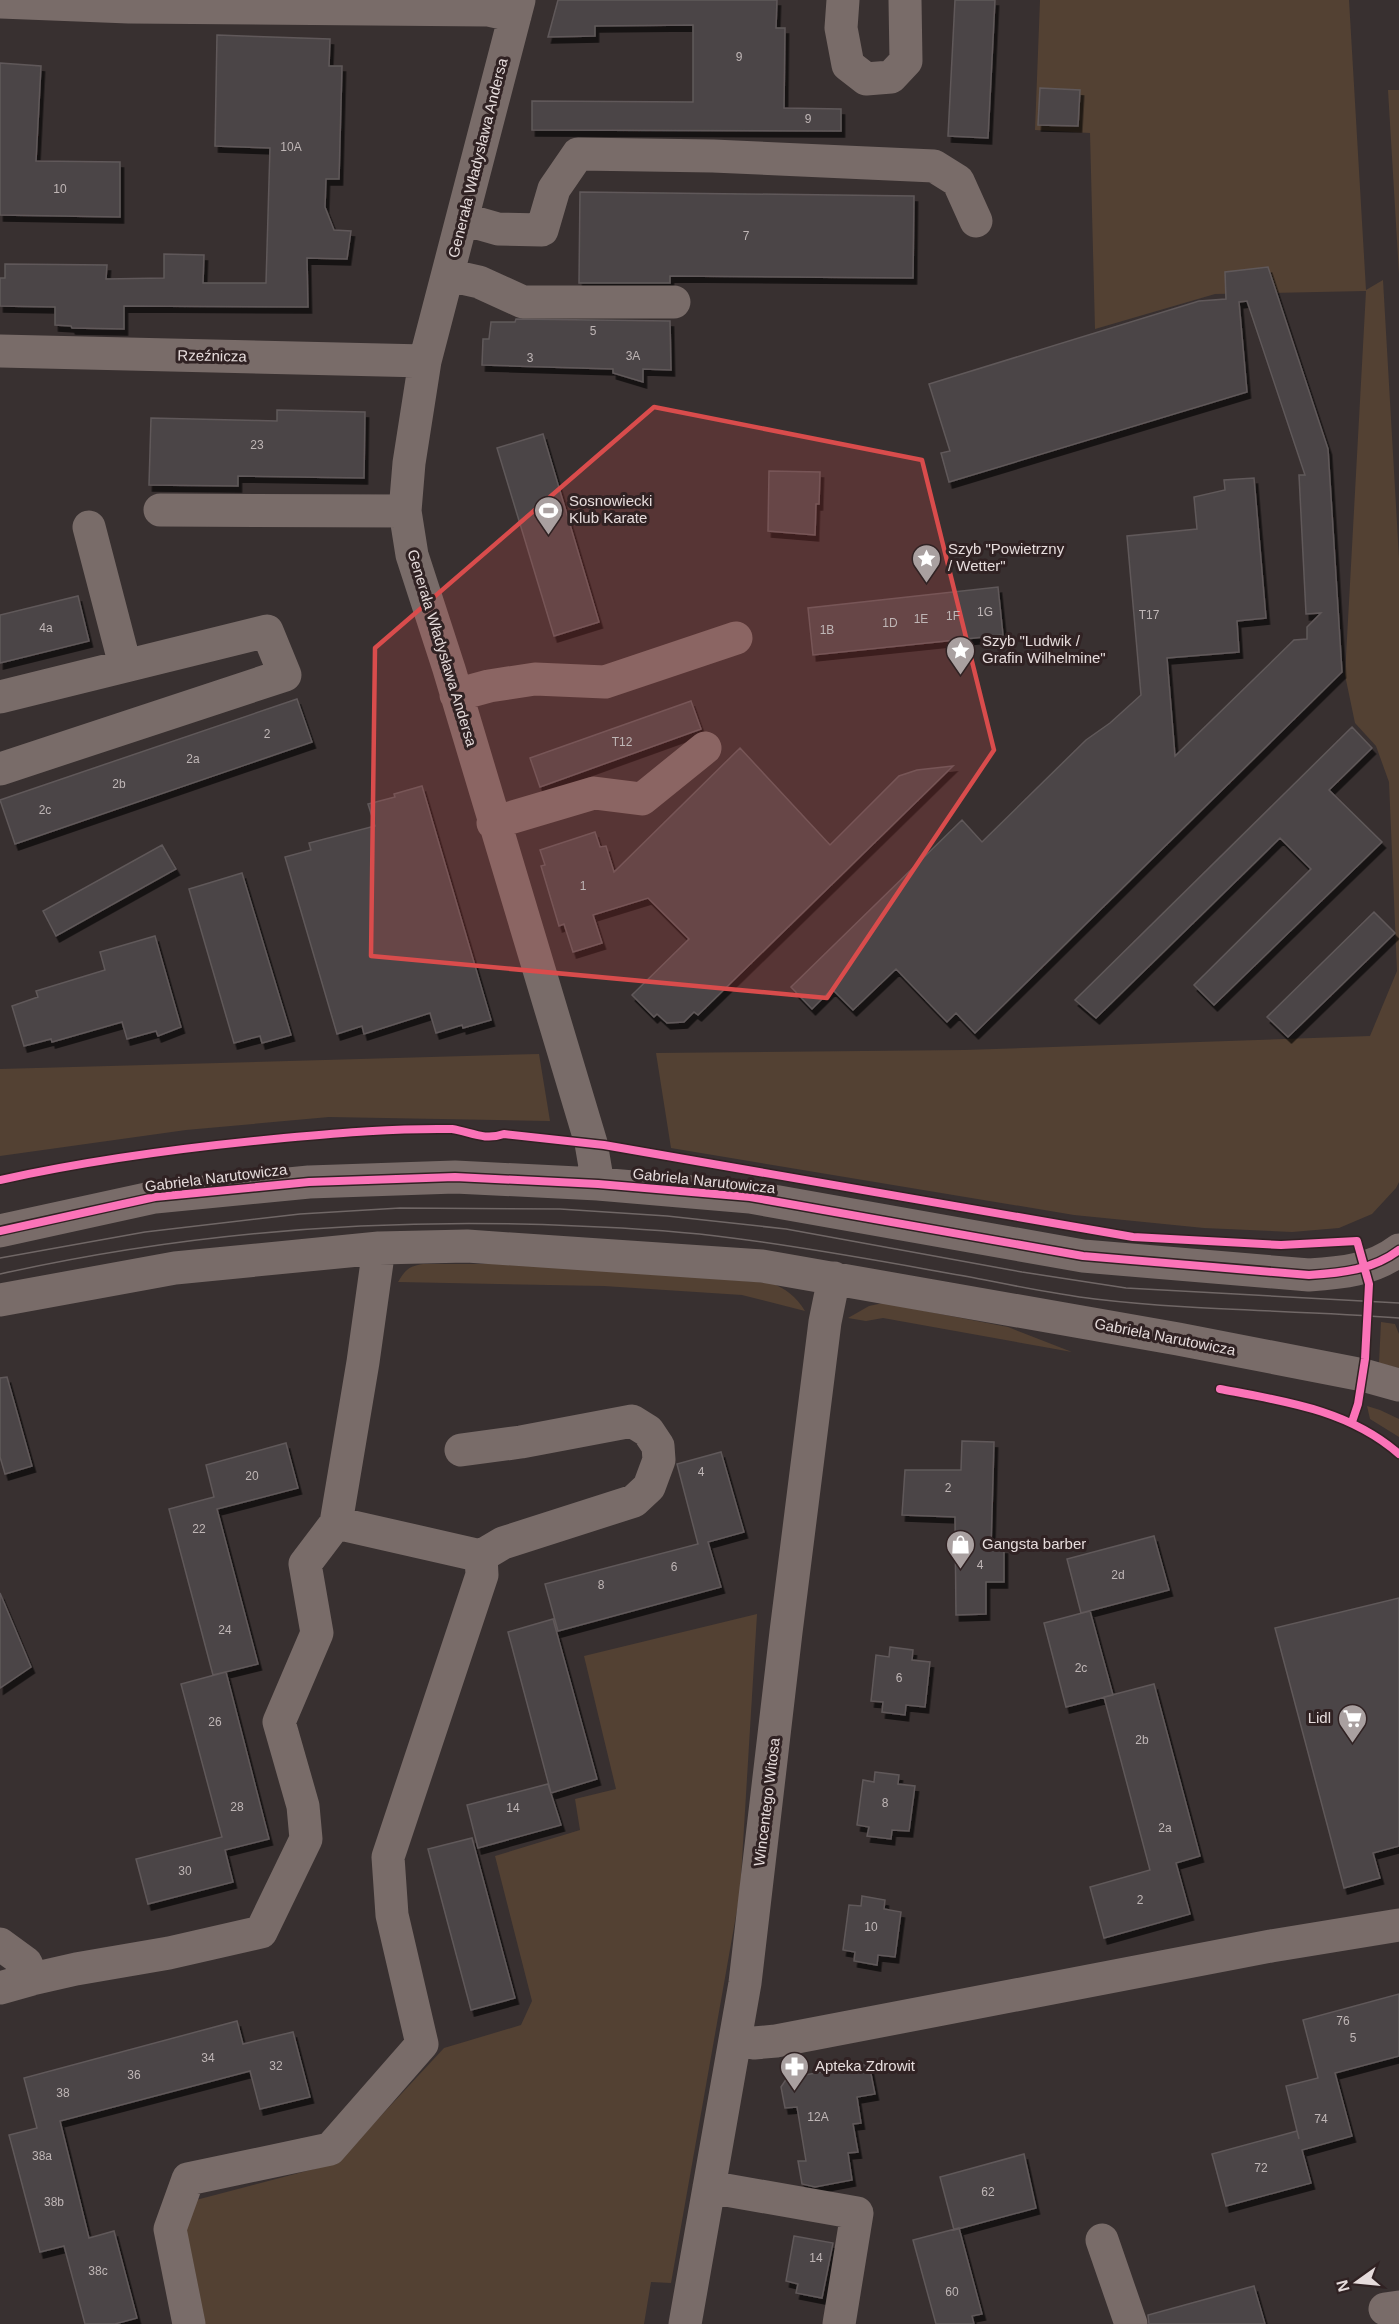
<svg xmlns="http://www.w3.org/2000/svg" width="1399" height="2324" font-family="Helvetica,sans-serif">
  <defs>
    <filter id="shadow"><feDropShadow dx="3.5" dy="6" stdDeviation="0" flood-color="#0009"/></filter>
  </defs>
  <rect width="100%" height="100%" fill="#383030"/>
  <path fill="#534133" d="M1040,0H1349L1366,290L1383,280L1399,558V1182L1396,1188L1372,1214L1339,1228L1292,1232L1204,1228L1074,1215L671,1148L656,1053L964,1050L1370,1036L1397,971L1389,782L1376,746L1355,723L1345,675L1366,291L1215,294L1095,329L1090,133L1035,130Z
    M1388,90H1399V274Z
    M539,1054L550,1121L329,1117L186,1130L0,1156V1069Z
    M423,1264H521L771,1283C786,1289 796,1296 805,1311L742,1295L604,1286L398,1282C405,1270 409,1266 423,1264Z
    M883,1303L1008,1327L1072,1352L883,1318L866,1321L848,1318L869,1306Z
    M1381,1322L1395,1324L1399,1334V1368L1379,1363Z
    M1367,1406L1380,1410L1399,1419V1437L1370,1419Z
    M757,1614L740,1893L671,2283L651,2282L644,2324H205L183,2232L196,2200L337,2163L444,2048L521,2025L532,2001L495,1856L580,1830L575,1799L616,1789L584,1656Z"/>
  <path fill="#4b4546" stroke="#60595a" stroke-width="1.5" filter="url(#shadow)" d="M558,0H777L776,28H785L784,108L841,109V131L532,130V101L693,102V25L595,26V36L548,37Z
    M955,0H995L988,138L948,136Z
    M217,35L330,39L329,66H342L339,179H326L325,207L334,230L351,231L347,259L307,258L308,307L124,306V329L72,328L71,326L55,325V307L0,306V278H5V264L107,265L106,279L164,278V254L204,255L203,283H266L270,148L215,146Z
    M0,63L41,66L36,161L120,162V217L0,215Z
    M1040,88L1080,90L1078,126L1038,125Z
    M580,192L914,196L913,278L670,276V283H579Z
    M1268,267L1328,449L1342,672L975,1033L956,1013L947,1022L896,969L853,1010L832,989L812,1009L791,987L962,820L982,842L1086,740L1110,723L1141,695L1127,536L1197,529L1194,497L1225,490L1224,480L1254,478L1266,618L1237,621L1239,652L1167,658L1175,756L1294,640L1307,639V627L1321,613L1306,614L1299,475H1305L1247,301L1239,302L1247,392L949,482L941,453L950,451L929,384L1199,301L1226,299L1225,272Z
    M516,319L670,321L671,370L643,369V382L613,373V369L482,365L483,339H489L491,322H515Z
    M277,410L365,412L364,478L238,476V486L149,485L151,418L277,421Z
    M543,434L599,622L554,636L497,448Z
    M769,471L820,472L819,504H816L815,535L768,531Z
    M998,587L1003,635L813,655L808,608Z
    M78,596L89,641L0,663V615Z
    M297,699L312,742L15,844L0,800Z
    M691,701L701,729L540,787L530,758Z
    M1352,727L1372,748L1329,790L1382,842L1214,1005L1194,985L1311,869L1280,838L1096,1018L1075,1000Z
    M740,748L830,845L899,776L917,770L953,766L698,1015L694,1012L684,1022L667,1023L657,1014L654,1017L632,995L689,939L648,898L593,915L602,943L573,952L564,924L559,926L541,866L545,865L540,850L595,832L600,847L606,846L614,872Z
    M422,786L491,1020L463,1028L462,1025L436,1033L430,1013L364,1034L362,1026L337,1034L285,857L311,850L309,843L375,826L368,804L395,797L394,794Z
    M162,845L176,869L56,936L43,911Z
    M242,873L291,1035L262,1043L260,1036L234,1043L189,889Z
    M1374,912L1395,933L1288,1037L1267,1017Z
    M155,936L181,1027L158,1036L156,1031L127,1039L122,1022L52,1042L51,1039L24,1046L12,1006L38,997L36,991L105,970L100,952Z
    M7,1377L32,1466L5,1474L0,1457V1378Z
    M962,1441L994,1442L991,1548H1004V1582H986V1614L956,1615L955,1517L902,1515L905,1470H961Z
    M286,1443L298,1488L217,1509L258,1664L213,1675L169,1509L214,1497L206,1465Z
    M721,1452L744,1532L708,1542L721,1587L558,1631L545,1584L698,1544L677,1464Z
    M1154,1536L1169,1590L1081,1613L1067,1559Z
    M0,1593L31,1667L0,1688Z
    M1399,1598V1846L1373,1853L1380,1878L1344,1888L1275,1628Z
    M1090,1611L1113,1695L1066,1707L1044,1623Z
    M553,1619L597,1779L551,1793L508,1632Z
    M890,1647L913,1650L912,1660L930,1662L925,1707L906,1705L905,1715L882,1712L883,1702L871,1701L876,1655L889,1657Z
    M226,1672L269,1839L225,1850L233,1882L148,1904L136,1859L222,1837L181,1684Z
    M1154,1684L1200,1856L1176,1863L1190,1914L1104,1938L1090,1887L1150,1870L1104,1697Z
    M875,1772L899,1775L898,1784L915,1786L909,1831L892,1830L891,1839L867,1836L869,1827L857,1825L863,1780L874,1782Z
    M548,1784L561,1825L478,1848L467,1805Z
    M472,1838L515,1998L471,2010L428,1849Z
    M862,1896L885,1900L884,1909L901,1912L895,1957L878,1955L877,1965L854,1961L855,1952L843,1950L849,1905L861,1906Z
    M1399,1994V2056L1335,2073L1352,2136L1302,2150L1311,2183L1226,2206L1212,2154L1297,2131L1299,2139L1286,2086L1318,2078L1303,2020Z
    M237,2021L243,2044L293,2032L310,2097L260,2109L250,2071L60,2121L89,2238L114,2231L137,2318L115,2324H85L64,2246L40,2252L9,2135L37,2128L24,2078Z
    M869,2064L875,2094L857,2097L861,2123L853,2124L858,2152L848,2153L852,2180L815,2187L802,2184L798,2161H806L797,2107L785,2108L781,2087L787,2078Z
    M1024,2154L1036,2208L954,2230L940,2177Z
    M959,2228L982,2314L972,2316L974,2324H936L913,2240Z
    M794,2236L833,2243L822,2298L796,2293L798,2284L786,2281Z
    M1254,2286L1265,2324H1149L1148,2315Z"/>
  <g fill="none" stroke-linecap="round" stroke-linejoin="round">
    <path stroke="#796c69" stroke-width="33" d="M519,0L425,361L409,463L405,511L412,555L449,669L591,1143L598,1184
      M843,0L841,28L848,65L866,79L891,77L906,61L905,0
      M0,2L129,7L488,10L515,16
      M463,219L498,229L542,230L554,189L578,154L713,156L934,166L958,181L976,221
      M448,275L479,282L523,302H674
      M0,351L425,361
      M160,510L405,511
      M89,527L125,665
      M456,695L489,686L535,679L605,682L736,638
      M0,697L267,631L285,675L0,769
      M493,823L594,793L642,799L705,748
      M0,1231L155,1197L309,1182L455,1177L598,1184L750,1197L1083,1256L1309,1275C1341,1273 1373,1270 1399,1250
      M0,1300L175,1268L379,1248L467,1246L762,1266L1178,1339L1363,1375L1399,1385
      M461,1450L521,1442L632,1421L648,1431L658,1446L659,1460L649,1487L634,1501L503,1543L481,1556
      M0,1944L26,1963L32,1979L76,1969L169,1953L261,1932L306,1839L303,1806L279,1722L317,1633L305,1564L336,1523L363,1362L379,1248
      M0,1988L32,1979
      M737,2040L754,2043L776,2041L1271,1946L1399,1925
      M709,2187L857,2213L839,2324
      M1102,2240L1131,2324
      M1385,2309L1399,2307
      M189,2324L170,2229L188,2179L330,2149L422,2044L392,1915L388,1857L482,1575L481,1556L336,1523
      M685,2324L745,1983L786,1632L825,1322L834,1278"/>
    <path stroke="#706766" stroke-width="1.5" d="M0,1258L145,1232L300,1214L400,1208L560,1209L667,1216L786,1229L1022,1272L1126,1288L1399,1303
      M0,1274C189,1232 383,1217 577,1226C629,1228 681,1231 732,1238C812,1248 891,1263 970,1277C1011,1285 1053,1294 1095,1299C1196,1311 1298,1310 1399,1318"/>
    <defs>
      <path id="cycleway" d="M0,1180C94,1159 188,1147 284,1138C340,1133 396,1128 452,1129C471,1132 484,1141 504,1134L604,1145L1133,1237L1281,1245L1357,1241L1369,1284L1365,1359L1358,1404L1352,1422
        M0,1231L155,1197L309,1182L455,1177L598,1184L750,1197L1083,1256L1309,1275C1341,1273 1373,1270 1399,1250
        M1220,1389C1284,1401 1349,1410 1399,1454"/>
    </defs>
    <use href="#cycleway" stroke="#302223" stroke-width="11"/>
    <use href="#cycleway" stroke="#fb73b8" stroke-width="8"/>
  </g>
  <path fill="#d94c4c" fill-opacity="0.2" stroke="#d94c4c" stroke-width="4.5" stroke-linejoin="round" d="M654,407L922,460L994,750L827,998L371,956L375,648Z"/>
  <defs>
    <symbol id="stadium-pin" viewBox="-11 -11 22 30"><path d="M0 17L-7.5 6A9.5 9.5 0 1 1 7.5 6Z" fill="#a9a0a0" stroke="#302223"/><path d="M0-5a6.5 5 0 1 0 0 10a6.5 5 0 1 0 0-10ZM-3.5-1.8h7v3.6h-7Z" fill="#fff"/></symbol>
    <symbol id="sight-pin" viewBox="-11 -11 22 30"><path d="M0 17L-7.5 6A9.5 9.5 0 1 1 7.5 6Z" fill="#a9a0a0" stroke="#302223"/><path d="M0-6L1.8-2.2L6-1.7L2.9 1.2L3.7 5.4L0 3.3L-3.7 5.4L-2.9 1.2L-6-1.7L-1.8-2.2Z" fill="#fff"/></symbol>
    <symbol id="shop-pin" viewBox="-11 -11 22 30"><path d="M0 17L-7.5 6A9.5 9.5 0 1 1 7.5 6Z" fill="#a9a0a0" stroke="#302223"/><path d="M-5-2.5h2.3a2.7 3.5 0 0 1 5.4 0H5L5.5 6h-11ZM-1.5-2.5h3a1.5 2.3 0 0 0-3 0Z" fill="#fff"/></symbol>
    <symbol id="supermarket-pin" viewBox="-11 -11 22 30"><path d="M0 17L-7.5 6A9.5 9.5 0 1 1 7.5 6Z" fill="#a9a0a0" stroke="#302223"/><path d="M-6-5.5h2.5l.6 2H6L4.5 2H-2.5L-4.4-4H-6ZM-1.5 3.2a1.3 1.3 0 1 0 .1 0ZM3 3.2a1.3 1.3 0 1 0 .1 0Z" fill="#fff"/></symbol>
    <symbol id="pharmacy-pin" viewBox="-11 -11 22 30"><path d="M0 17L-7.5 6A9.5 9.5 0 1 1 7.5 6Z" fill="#a9a0a0" stroke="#302223"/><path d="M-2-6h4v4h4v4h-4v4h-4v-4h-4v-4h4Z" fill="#fff"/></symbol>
  </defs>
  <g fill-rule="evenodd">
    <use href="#stadium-pin" x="532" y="494" width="33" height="45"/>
    <use href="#sight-pin" x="910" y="542" width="33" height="45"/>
    <use href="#sight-pin" x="944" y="634" width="33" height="45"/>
    <use href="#shop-pin" x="944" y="1528" width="33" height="45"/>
    <use href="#supermarket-pin" x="1336" y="1702" width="33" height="45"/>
    <use href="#pharmacy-pin" x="778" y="2050" width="33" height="45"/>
  </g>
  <g text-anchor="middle" stroke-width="6" stroke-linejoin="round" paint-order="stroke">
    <g font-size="12" fill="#bfb6b6">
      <text x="739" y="61">9</text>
      <text x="808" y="123">9</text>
      <text x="291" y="151">10A</text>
      <text x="60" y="193">10</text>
      <text x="746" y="240">7</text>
      <text x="593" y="335">5</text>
      <text x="633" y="360">3A</text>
      <text x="530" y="362">3</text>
      <text x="257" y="449">23</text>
      <text x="985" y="616">1G</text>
      <text x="1149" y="619">T17</text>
      <text x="953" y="620">1F</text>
      <text x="921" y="623">1E</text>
      <text x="890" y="627">1D</text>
      <text x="46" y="632">4a</text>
      <text x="827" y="634">1B</text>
      <text x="267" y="738">2</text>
      <text x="622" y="746">T12</text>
      <text x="193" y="763">2a</text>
      <text x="119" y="788">2b</text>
      <text x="45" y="814">2c</text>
      <text x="583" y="890">1</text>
      <text x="701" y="1476">4</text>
      <text x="252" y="1480">20</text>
      <text x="948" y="1492">2</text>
      <text x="199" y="1533">22</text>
      <text x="980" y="1569">4</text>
      <text x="674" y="1571">6</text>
      <text x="1118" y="1579">2d</text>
      <text x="601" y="1589">8</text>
      <text x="225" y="1634">24</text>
      <text x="1081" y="1672">2c</text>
      <text x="899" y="1682">6</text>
      <text x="215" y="1726">26</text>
      <text x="1142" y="1744">2b</text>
      <text x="885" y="1807">8</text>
      <text x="237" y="1811">28</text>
      <text x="513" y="1812">14</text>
      <text x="1165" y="1832">2a</text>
      <text x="185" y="1875">30</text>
      <text x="1140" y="1904">2</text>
      <text x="871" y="1931">10</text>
      <text x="1343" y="2025">76</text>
      <text x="1353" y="2042">5</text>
      <text x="208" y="2062">34</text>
      <text x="276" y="2070">32</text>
      <text x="134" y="2079">36</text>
      <text x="63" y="2097">38</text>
      <text x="818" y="2121">12A</text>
      <text x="1321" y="2123">74</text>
      <text x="42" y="2160">38a</text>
      <text x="1261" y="2172">72</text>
      <text x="988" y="2196">62</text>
      <text x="54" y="2206">38b</text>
      <text x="816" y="2262">14</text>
      <text x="98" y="2275">38c</text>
      <text x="952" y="2296">60</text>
    </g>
    <g font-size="15" fill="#e6dcdc" stroke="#302223">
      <text transform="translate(478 158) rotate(-76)" y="5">Generała Władysława Andersa</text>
      <text transform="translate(212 356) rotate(1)" y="5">Rzeźnicza</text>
      <text transform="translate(442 648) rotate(73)" y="5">Generała Władysława Andersa</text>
      <text transform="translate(216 1178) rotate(-7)" y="5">Gabriela Narutowicza</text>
      <text transform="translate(704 1181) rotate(6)" y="5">Gabriela Narutowicza</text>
      <text transform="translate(1165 1337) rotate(11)" y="5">Gabriela Narutowicza</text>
      <text transform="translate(767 1802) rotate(-83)" y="5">Wincentego Witosa</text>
    </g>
    <g font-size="15" fill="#e6dcdc" stroke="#302223" text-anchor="start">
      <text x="569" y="506">Sosnowiecki<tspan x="569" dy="17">Klub Karate</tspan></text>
      <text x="948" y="554">Szyb "Powietrzny<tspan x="948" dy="17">/ Wetter"</tspan></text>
      <text x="982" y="646">Szyb "Ludwik /<tspan x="982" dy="17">Grafin Wilhelmine"</tspan></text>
      <text x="982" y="1549">Gangsta barber</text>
      <text x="1331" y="1723" text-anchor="end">Lidl</text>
      <text x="815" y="2071">Apteka Zdrowit</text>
    </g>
  </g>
  <g transform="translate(1357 2282) rotate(255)" stroke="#302223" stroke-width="4.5" paint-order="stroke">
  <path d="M0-4.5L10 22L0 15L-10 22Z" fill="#e6dcdc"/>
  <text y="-9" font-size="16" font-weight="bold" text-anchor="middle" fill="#e6dcdc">N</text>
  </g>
</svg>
